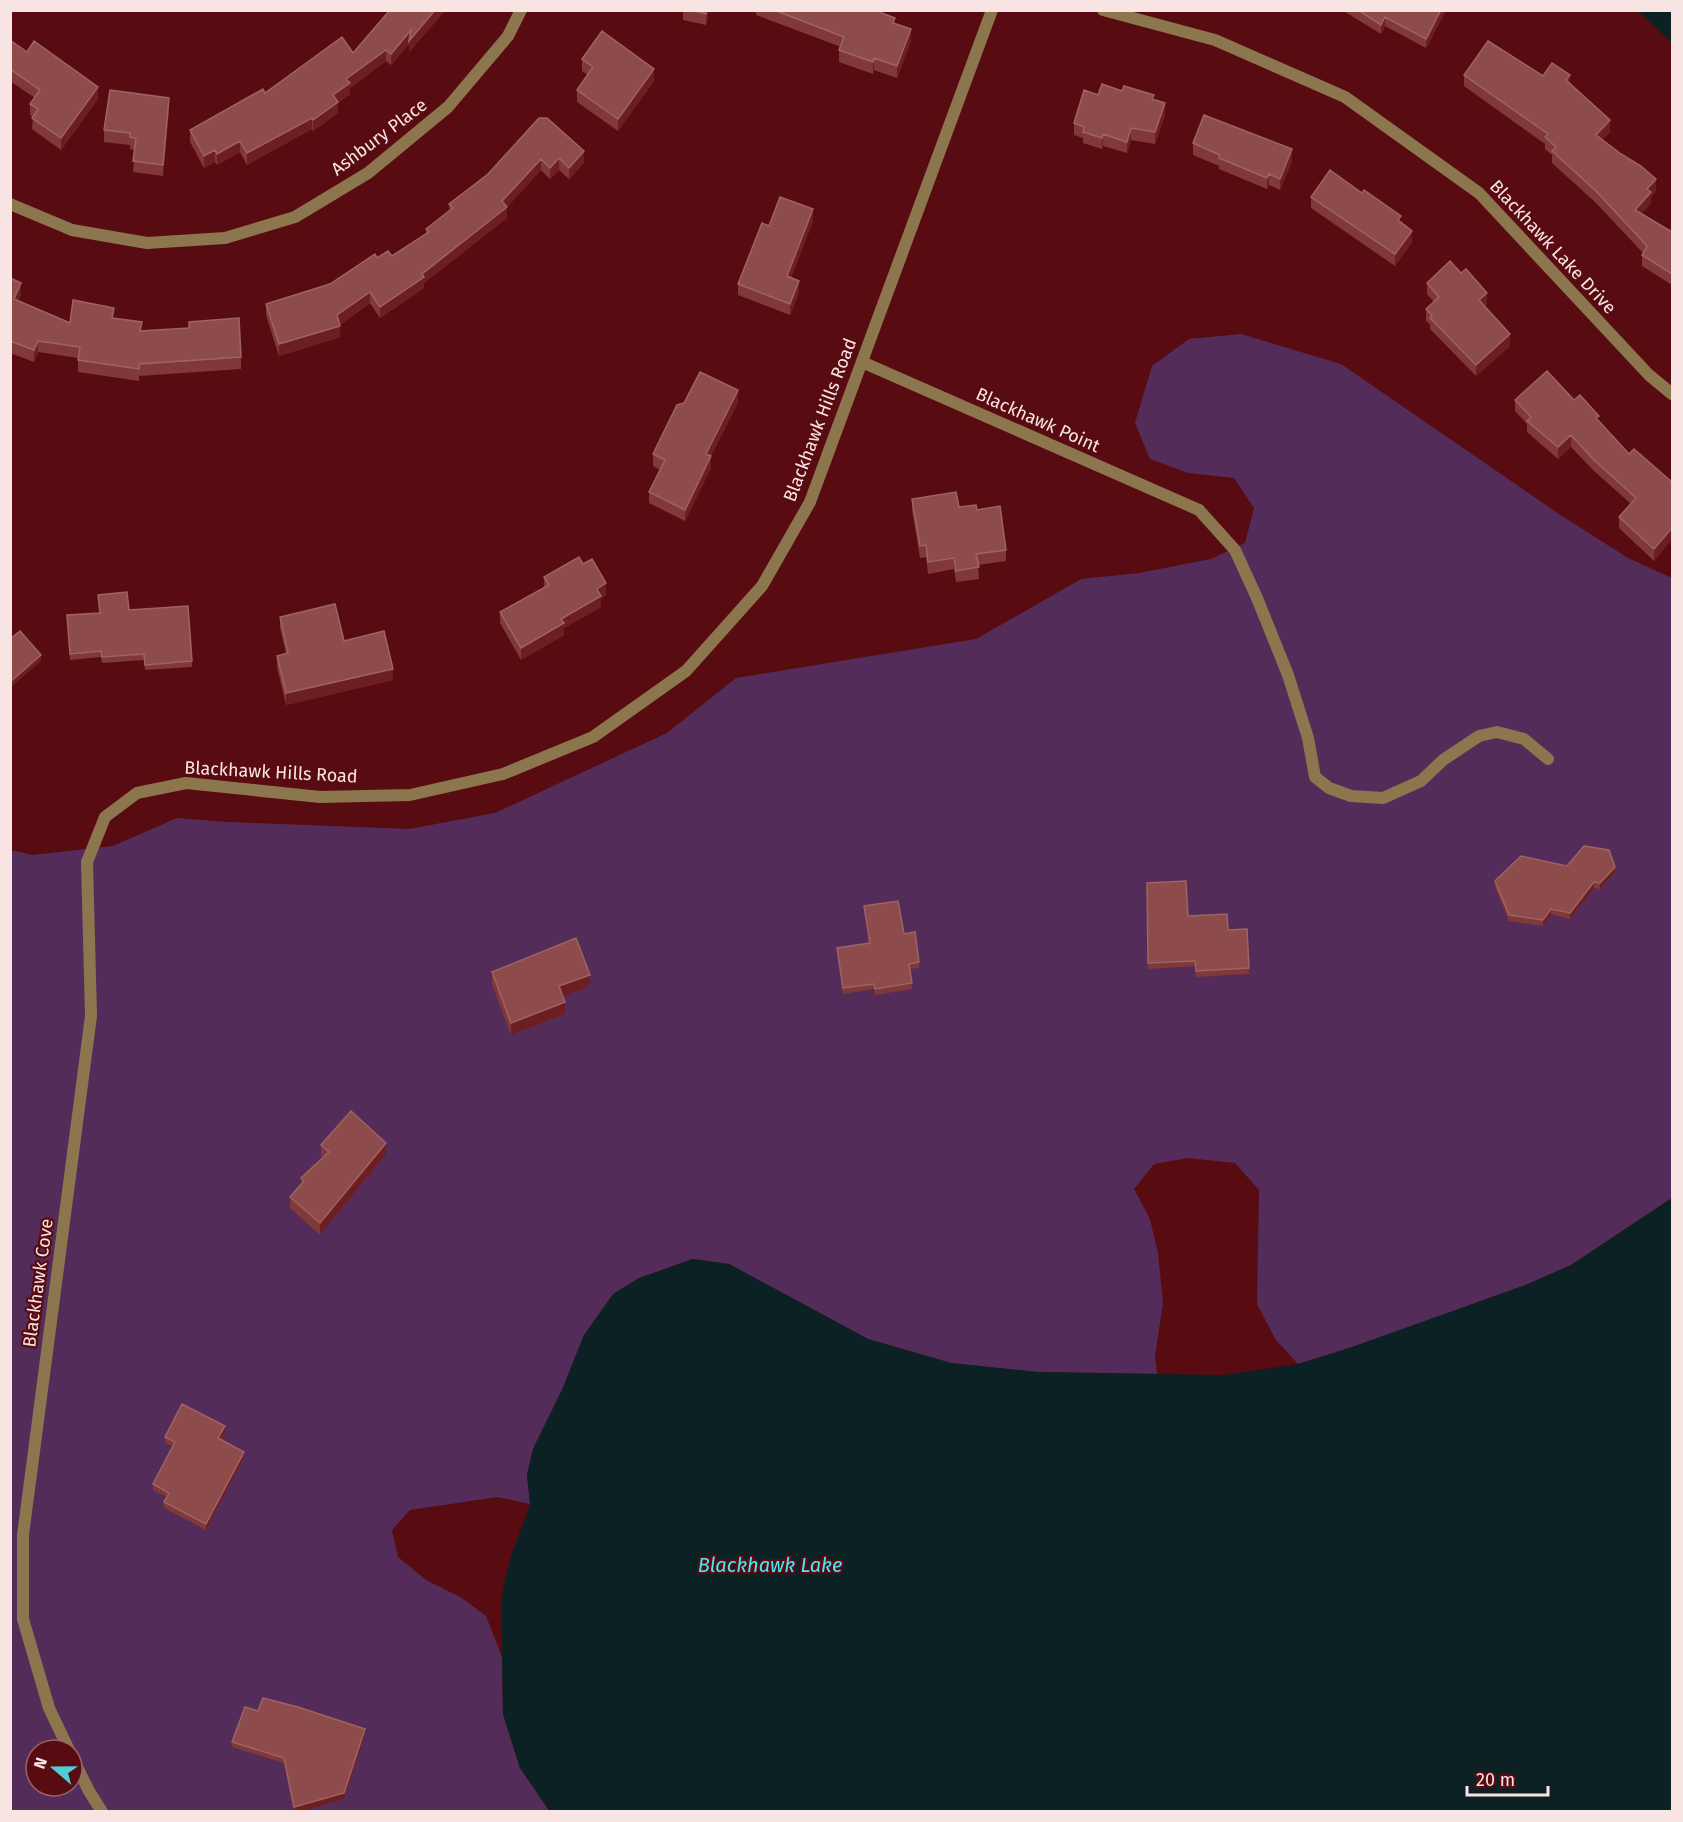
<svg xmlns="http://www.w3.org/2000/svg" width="1683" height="1822" font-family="'Fira Sans',sans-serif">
  <rect width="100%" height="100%" fill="#590b12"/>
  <path fill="#542c59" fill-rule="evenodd" d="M1241,334L1341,364L1559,514L1628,558L1672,578V1198L1571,1265L1528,1284L1380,1338L1298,1364L1276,1340L1257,1304L1259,1190L1235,1163L1188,1158L1154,1164L1134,1189L1150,1219L1158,1253L1163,1303L1155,1356L1157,1374L1038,1372L951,1363L868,1339L729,1264L693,1259L643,1277L584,1335L562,1390L533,1449L527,1475L530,1504L497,1497L410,1510L392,1530L398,1557L426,1580L462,1598L486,1616L502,1657L503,1714L520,1768L550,1811H11L10,850L33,855L113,846L177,818L227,822L409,829L495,813L667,733L736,678L976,639L1081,579L1139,573L1211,559L1245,543L1254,508L1234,478L1188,473L1150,459L1135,423L1152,366L1189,339ZM36,1750H72V1786H36Z"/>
  <path fill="#0c2123" d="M1638,11H1672V43Z
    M1672,1198V1811L550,1812L520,1768L503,1714L501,1607L504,1583L511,1556L530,1504L527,1475L533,1449L562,1390L584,1335L613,1294L639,1278L693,1259L729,1264L868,1339L951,1363L1038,1372L1224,1375L1298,1364L1338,1352L1528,1284L1571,1265Z"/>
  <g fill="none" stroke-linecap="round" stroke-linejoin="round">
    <path stroke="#8c764e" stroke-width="12" d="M1199,510L1235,550L1257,598L1288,675L1308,738L1315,777L1329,788L1351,796L1383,798L1421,781L1443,760L1479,736L1497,732L1524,739L1548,759"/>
    <path stroke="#8c764e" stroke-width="12" d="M1103,10L1215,40L1345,97L1479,193L1649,375L1672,394
      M10,204L72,230L147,243L225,238L295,217L368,173L448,107L508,36L521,10
      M862,362L1199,510
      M69,1750L49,1708L23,1619V1535L91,1016L87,862L105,817L137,793L186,783L320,797L410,795L503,774L593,737L686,671L762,586L810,502L992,10
      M72,1757L89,1791L102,1812"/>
  </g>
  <path fill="#813839" d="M386,10H444V12L409,52V44L391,65L386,61L350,88V94L338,103V113L313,131L312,129L247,165L240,152L217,165L215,162L204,168L190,142V130L265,93L353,53L388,13Z
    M683,10H709L706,25L683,20Z
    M756,10H880V13L895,23L911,41L897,78L874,70L873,74L839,62V50L841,47L756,15Z
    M1342,10H1446L1426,48L1385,26L1381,34Z
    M10,40L27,52L98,99L61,150L32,129L33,117L30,115V104L35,98L10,81Z
    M582,59L654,81L618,131L577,102V90L588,75L582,71Z
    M1464,75L1543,76L1570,84L1610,132L1602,140L1656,191L1651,196V203L1641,214L1672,232V285L1642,266V255L1643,253L1596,203L1552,163V155L1545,149V144L1464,86Z
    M1122,91L1154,100L1165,115L1155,144L1131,140L1127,153L1103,146L1102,149L1083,143V138L1074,135V123L1098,95Z
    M169,109L163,176L133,172L135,150L130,149V145L104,142V130Z
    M539,118L584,163L569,179L559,170L550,179L541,170L507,207V218L424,283V288L380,318L370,303L340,325V337L279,356L266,315V304L330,284L377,258L392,256L426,234V229L449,210V204L488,174Z
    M1193,143L1292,161L1280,190L1269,185L1267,189L1219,169V166L1193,155Z
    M1311,197L1401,222L1412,242L1395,266L1311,208Z
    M813,221L791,278L799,293L790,315L738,295V284L769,226Z
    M10,278L21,294L18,301L70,323L114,318L142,331L241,357V369L139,376V381L78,372V358L38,352L34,362L10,353Z
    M1427,283L1487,304L1485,306L1510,346L1476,376L1430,329V324L1426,321V309L1434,302L1427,294Z
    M1515,400H1574L1599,422L1629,454L1672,482V539L1654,561L1619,528V517L1631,504L1593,470L1571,447L1558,459L1527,432V424L1515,411Z
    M738,402L711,456V468L685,521L649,503V492L660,470L653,466V454Z
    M912,499L977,510L1006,550V561L978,565L979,579L956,582L954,569L928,574L926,557L920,558L912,510Z
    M583,564L606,595L601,598V607L564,628V635L521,660L500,623V612L544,588V577Z
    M98,595L129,610L192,661V667L145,670L144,660L102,663L101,657L70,660L67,621L100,613Z
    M280,617L344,641L393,680L286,705L277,667V656L286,654L280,628Z
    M1567,866L1615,872L1600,889L1594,888L1570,919L1551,914L1543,926L1509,921L1495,887V881Z
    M1147,883L1188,916L1228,930L1247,929L1249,974L1196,977L1195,966L1148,969Z
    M864,906L904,934L919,962V968L910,969L912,989L875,995L874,989L843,994L837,948L869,943Z
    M492,972L590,986L563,996L565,1014L511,1035L492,984Z
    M321,1145L386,1154L320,1235L290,1208V1197L301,1184V1178L323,1157H321Z
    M225,1432L221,1440L244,1457L206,1530L164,1508V1502L167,1497L153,1490V1484L172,1446L165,1443V1437Z
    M258,1711L365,1735L344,1799L298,1812H294L284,1763L232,1747V1742Z"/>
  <path fill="#6c1e22" d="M435,10H444V12L409,52V44L391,65V54L411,30Z
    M706,10H709L706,25Z
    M1441,10H1446L1426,48V39Z
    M1385,17V26L1381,34V25Z
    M911,29V41L897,78V66Z
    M386,50V61L350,88V94L338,103V113L313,131V120L346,79Z
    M874,58V70L873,74V62Z
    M654,69V81L618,131V119Z
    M1570,75V86L1566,80Z
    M98,87V99L61,150V138Z
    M169,98V109L163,176V165Z
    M1165,103V115L1155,144V132Z
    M312,118V129L247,165V153Z
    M1610,120V132L1596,147V135Z
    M1131,128V140L1127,153V142Z
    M1103,134V146L1102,149V138Z
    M240,141V152L217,165V154Z
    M1292,149V161L1280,190V179Z
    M215,150V162L204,168V156Z
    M584,151V163L569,179V168Z
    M559,158V170L550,179V168Z
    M541,159V170L507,207V218L424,283V288L380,318V307L422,274L502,201Z
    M1269,174V185L1267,189V178Z
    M1656,179V191L1651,196V203L1635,221V210L1647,189Z
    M813,209V221L787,288V276Z
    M1412,231V242L1395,266V254Z
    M799,281V293L790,315V304Z
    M21,283V294L14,311V299Z
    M370,292V303L337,327V315Z
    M1487,293V304L1479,312V300Z
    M340,326V337L279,356V344Z
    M1510,334V346L1476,376V365Z
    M38,341V352L34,362V350Z
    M738,390V402L711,456V468L685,521V510L706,454Z
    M1571,435V447L1558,459V447Z
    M1672,528V539L1654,561V549Z
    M606,583V595L601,598V607L564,628V635L521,660V648L561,619L597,589Z
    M41,655V661L10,688V682Z
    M393,669V680L286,705V693Z
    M1615,867V872L1600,889V883Z
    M1594,882V888L1570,919V913Z
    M1551,909V914L1543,926V920Z
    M590,975V986L559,998V986Z
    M565,1002V1014L511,1035V1023Z
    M386,1143V1154L320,1235V1223Z
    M225,1426V1432L218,1444V1438Z
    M244,1452V1457L206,1530V1524Z
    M365,1729V1735L344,1799L298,1812H294V1807Z"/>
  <path fill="#8e4b4b" stroke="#9e6363" stroke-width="1.5" d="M390,10H435L409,41L411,30L391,54L386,50L346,79L350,83L333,95L338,102L313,120L312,118L247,153L240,141L217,154L215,150L204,156L190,130L263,89L265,93L342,37L353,53Z
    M692,10H706V14Z
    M774,10H879V12L895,18L893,23L911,29L897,66L874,58L873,62L839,50L844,37Z
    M1358,10H1441L1426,39L1385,17L1381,25Z
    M602,31L654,69L618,119L577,90L593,67L582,59Z
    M10,40L27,52L34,41L98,87L61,138L32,118L38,109L30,104L40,90L10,69Z
    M1488,41L1543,76L1552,63L1570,75L1566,80L1610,120L1596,135L1621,154L1641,166L1656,179L1647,189L1651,192L1635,210L1672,232V274L1642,255L1647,246L1596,191L1552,151L1556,147L1545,137L1548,134L1464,75Z
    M1102,84L1122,91L1124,86L1154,95L1152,99L1165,103L1155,132L1131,128L1127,142L1103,134L1102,138L1083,132L1084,127L1074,123L1084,90L1098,95Z
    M110,90L169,98L163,165L133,161L136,138L130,137V133L104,130Z
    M1204,115L1292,149L1280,179L1269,174L1267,178L1219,158L1220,155L1193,143Z
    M539,118H547L584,151L569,168L559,158L550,168L541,159L502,201L507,207L422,274L424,277L380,307L370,292L337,315L340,326L279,344L266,304L330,284L375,254L377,258L388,251L392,256L429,232L426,229L453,208L449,204L488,174Z
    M1330,170L1362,193L1364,190L1401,216L1398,220L1412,231L1395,254L1311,197Z
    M780,197L813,209L787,276L799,281L790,304L738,284L762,223L769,226Z
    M1450,261L1461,273L1466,269L1487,293L1479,300L1510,334L1476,365L1430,318L1432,315L1426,309L1439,297L1427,283Z
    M10,278L21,283L14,299L70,323L73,300L114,308L112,318L142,322L140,331L189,328V322L239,318L241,357L139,364V369L78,360L80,347L38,341L34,350L10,341Z
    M1547,371L1574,400L1580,395L1599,416L1596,418L1629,454L1634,449L1672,482V528L1654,549L1619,517L1636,498L1593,459L1571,435L1558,447L1527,421L1531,417L1515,400Z
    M700,372L738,390L706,454L711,456L685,510L649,492L665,460L653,454L677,405L684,403Z
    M956,492L959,507L976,505L977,510L1000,506L1006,550L976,554L979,567L956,571L954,558L928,562L926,545L920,546L912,499Z
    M579,557L583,564L592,559L606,583L597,589L601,596L561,619L564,623L521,648L500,612L549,585L544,577Z
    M127,592L129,610L188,606L192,661L145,665L144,654L102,657L101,651L70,654L67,615L100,613L98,595Z
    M335,604L344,641L384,631L393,669L286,693L277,656L288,653L280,617Z
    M20,631L41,655L10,682V639Z
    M1584,846L1609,850L1615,867L1600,883L1594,882L1570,913L1551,909L1543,920L1509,915L1495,881L1521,856L1567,866Z
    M1186,881L1188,916L1227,914L1228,930L1247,929L1249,968L1196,971L1195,961L1148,963L1147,883Z
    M898,901L904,934L915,932L919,962L909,964L912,983L875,989L874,984L843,988L837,948L870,943L864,906Z
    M576,938L590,975L559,986L565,1002L511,1023L492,972Z
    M351,1111L386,1143L320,1223L290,1197L304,1181L301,1178L329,1152L321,1145Z
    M182,1404L225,1426L218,1438L244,1452L206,1524L164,1502L169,1493L153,1484L175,1442L165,1437Z
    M263,1698L298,1707L365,1729L344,1793L294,1807L284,1758L232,1742L245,1707L258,1711Z"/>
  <g text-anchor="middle" stroke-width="4.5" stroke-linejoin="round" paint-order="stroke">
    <g font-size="18" fill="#f8e5e3" stroke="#590b12">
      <text transform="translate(379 137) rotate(-37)" y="6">Ashbury Place</text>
      <text transform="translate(1553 247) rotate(47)" y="6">Blackhawk Lake Drive</text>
      <text transform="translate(820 420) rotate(-69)" y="6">Blackhawk Hills Road</text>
      <text transform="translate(1038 420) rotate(24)" y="6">Blackhawk Point</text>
      <text transform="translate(271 772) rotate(3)" y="6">Blackhawk Hills Road</text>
      <text transform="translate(38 1283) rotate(-82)" y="6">Blackhawk Cove</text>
    </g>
    <g font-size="20" font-style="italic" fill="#41edfa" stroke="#590b12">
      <text x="770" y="1572">Blackhawk Lake</text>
    </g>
  </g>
  <rect width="1683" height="1822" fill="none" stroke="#f8e5e3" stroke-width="24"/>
  <g transform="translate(54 1768) rotate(290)"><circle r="28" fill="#590b12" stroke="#996266" stroke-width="1.5"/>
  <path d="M0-4.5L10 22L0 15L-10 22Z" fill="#52ccd6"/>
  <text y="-9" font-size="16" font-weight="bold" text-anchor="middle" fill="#f8e5e3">N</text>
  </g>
  <path d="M1467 1786v9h81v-9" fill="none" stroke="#f8e5e3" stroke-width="3"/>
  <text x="1476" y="1786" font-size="18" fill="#f8e5e3" stroke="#590b12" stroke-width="4.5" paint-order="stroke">20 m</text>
</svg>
